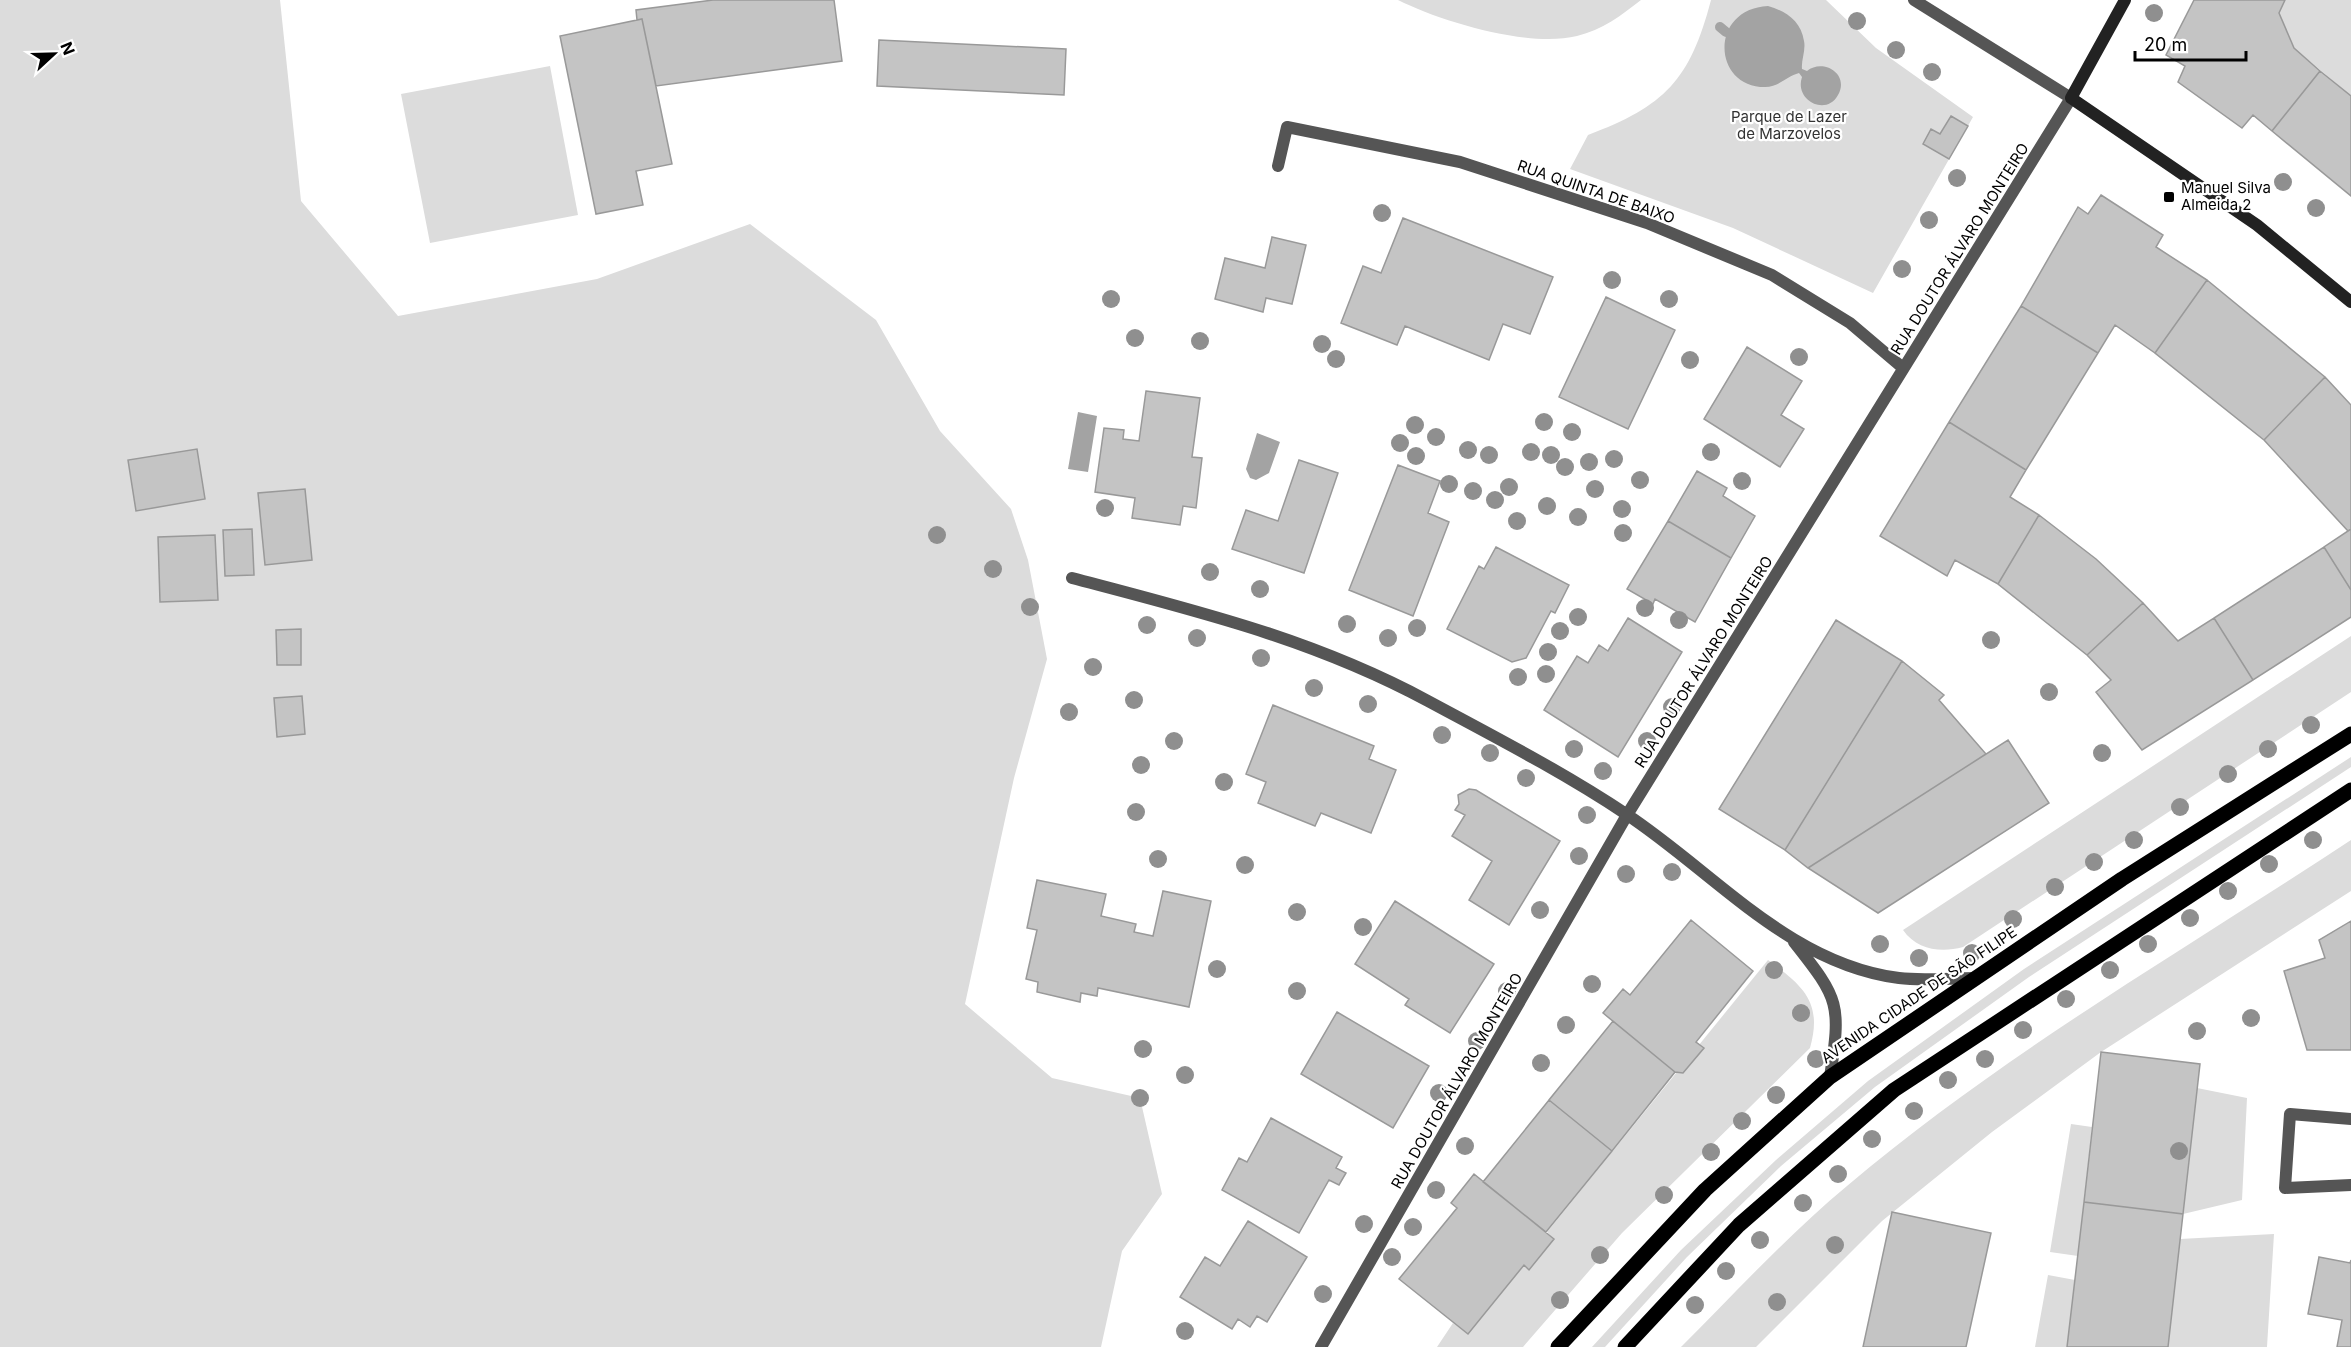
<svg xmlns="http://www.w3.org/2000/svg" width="2351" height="1347" font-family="Inter,sans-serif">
  <rect width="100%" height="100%" fill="#fff"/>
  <path fill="#dcdcdc" d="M0,0H280L301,201L398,316L597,279L750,224L876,320L940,431L1011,509L1028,560L1047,659L1014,778L965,1004L1052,1078L1140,1098L1162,1194L1122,1251L1101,1347H0Z
    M1398,0H1641C1622,15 1602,30 1577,36C1529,48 1442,22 1398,0Z
    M1711,0H1826L1876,48L1973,117L1873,293L1733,228L1570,169L1588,135C1665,106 1690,80 1711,0Z
    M2285,0H2351V96L2294,48L2279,13Z
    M550,66L578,215L430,243L401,94Z
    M2351,636V692L1963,947C1941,953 1917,950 1903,930Z
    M2351,757V767L2029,977L1875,1087L1781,1166L1687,1257L1605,1347H1592L1681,1250L1776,1160L1868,1081L2024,969Z
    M2351,840V891L2101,1052L1992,1132L1882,1221L1756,1347H1681C1735,1293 1788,1235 1847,1186C2003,1054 2181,952 2351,840Z
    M1768,960C1803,986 1823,1002 1810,1048L1622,1233L1523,1347H1437L1453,1323L1468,1334L1524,1265L1528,1269L1554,1239L1547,1232Z
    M2197,1088L2247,1098L2242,1200L2183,1214Z
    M2071,1124L2092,1127L2078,1256L2050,1252Z
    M2274,1234L2267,1347H2168L2180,1239Z
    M2048,1275L2075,1280L2067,1347H2035Z"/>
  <path fill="#a3a3a3" d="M1768,6C1786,11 1801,21 1804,41C1806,50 1801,60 1802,69L1807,71C1823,58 1850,74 1838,95C1826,117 1794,100 1802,77L1799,73C1787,76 1779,87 1765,87C1712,87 1709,9 1768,6Z
    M1078,412L1097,416L1088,472L1068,469Z
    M1257,433L1280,442L1269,473L1256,480L1250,478L1246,469Z"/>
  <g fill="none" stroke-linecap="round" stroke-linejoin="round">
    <path stroke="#a3a3a3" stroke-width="10" d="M1720,27L1726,32"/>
  </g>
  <path fill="#c4c4c4" stroke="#999" stroke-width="1.5" d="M713,0H834L842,61L656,86L642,19L637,20L636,10Z
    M2194,0H2285L2279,13L2294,48L2320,71L2272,131L2253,115L2242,128L2178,82L2185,66L2166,55Z
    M642,19L672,164L636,171L643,205L596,214L560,36Z
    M879,40L1066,49L1064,95L877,86Z
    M2320,71L2351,96V196L2272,131Z
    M1951,116L1968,126L1949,159L1923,144L1931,129L1940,134Z
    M2101,195L2163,235L2156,247L2207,280L2155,353L2115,325L2098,353L2021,306L2078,207L2088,214Z
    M1403,218L1553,277L1530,334L1503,324L1489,360L1405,326L1397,345L1341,323L1363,266L1381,273Z
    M1272,237L1306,245L1292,304L1266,298L1263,312L1215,299L1225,258L1265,268Z
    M2207,280L2325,377L2264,440L2155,353Z
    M1606,297L1675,330L1628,429L1559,397Z
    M2021,306L2098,353L2026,470L1949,422Z
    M1747,347L1802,381L1781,415L1804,429L1780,467L1704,419Z
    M2325,377L2351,405V529L2348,531L2264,440Z
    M1146,391L1200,398L1192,457L1202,458L1196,508L1183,506L1180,525L1132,518L1135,498L1095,492L1104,428L1124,430L1123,439L1139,441Z
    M1949,422L2026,470L2010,497L2039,515L1998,584L1955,560L1947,576L1880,536Z
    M197,449L205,499L136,511L128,460Z
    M1299,460L1338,473L1304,573L1232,549L1246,510L1278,521Z
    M1398,465L1440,481L1428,513L1449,522L1413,616L1349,590Z
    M1697,471L1727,488L1723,496L1755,516L1731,558L1668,521Z
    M305,489L312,560L265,565L258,493Z
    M2039,515L2096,559L2143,603L2087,655L1998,584Z
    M1668,521L1731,558L1695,622L1655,599L1653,604L1627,589Z
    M252,529L254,575L225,576L223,530Z
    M2351,529V590L2324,547Z
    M215,535L218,600L160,602L158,537Z
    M1496,547L1569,585L1555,613L1551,611L1526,658L1512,662L1447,629L1479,566L1484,569Z
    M2324,547L2351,590V617L2253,680L2214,618Z
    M2143,603L2178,641L2214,618L2253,680L2142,750L2096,692L2111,680L2087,655Z
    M1628,618L1682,652L1618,757L1544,710L1577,656L1588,663L1599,645L1608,651Z
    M1836,620L1902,661L1785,850L1719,809Z
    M301,629V665H277L276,630Z
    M1902,661L1944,695L1939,700L1986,754L1808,868L1785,850Z
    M302,696L305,734L277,737L274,698Z
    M1273,705L1374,746L1369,759L1396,770L1371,833L1321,813L1315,826L1258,803L1266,782L1246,774Z
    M2008,740L2049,803L1878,913L1808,868Z
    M1469,789L1476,790L1560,841L1509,925L1469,900L1492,861L1452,836L1465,815L1455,810L1459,804L1458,795Z
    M1037,880L1106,894L1101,916L1136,924L1134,932L1153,936L1163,891L1211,901L1189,1007L1098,988L1097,996L1081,993L1080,1002L1037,992L1038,982L1026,979L1037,930L1027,928Z
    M1395,901L1494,964L1450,1033L1405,1005L1409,999L1355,964Z
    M1691,920L1753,971L1696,1042L1704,1048L1683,1073L1675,1072L1603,1013L1623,989L1630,995Z
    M2351,921V1050H2307L2284,971L2325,958L2319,940Z
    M1337,1012L1429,1066L1393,1128L1301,1074Z
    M1613,1021L1675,1072L1612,1151L1549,1100Z
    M2101,1052L2200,1064L2183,1214L2084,1202Z
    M1549,1100L1612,1151L1546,1232L1483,1182Z
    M1271,1118L1342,1157L1336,1168L1346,1173L1339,1185L1329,1180L1299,1233L1222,1190L1239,1158L1247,1162Z
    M1474,1174L1554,1239L1529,1270L1524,1265L1468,1334L1399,1279L1457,1208L1451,1203Z
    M2084,1202L2183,1214L2168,1347H2067Z
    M1892,1212L1991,1233L1966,1347H1863Z
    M1248,1221L1307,1257L1267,1322L1257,1316L1250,1327L1238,1319L1232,1329L1180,1297L1205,1257L1220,1266Z
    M2319,1257L2350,1263L2351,1260V1347H2337L2342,1320L2308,1314Z"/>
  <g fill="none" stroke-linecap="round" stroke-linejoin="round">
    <path stroke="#555" stroke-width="12" d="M1278,166L1287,127L1460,162L1647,223L1772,275L1850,323L1903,368
      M1072,578C1197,611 1313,639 1428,701C1495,737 1563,772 1626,814C1714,872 1789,964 1899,978C1923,981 1950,978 1975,978
      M1794,942C1840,1000 1841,1004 1830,1077
      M2351,1119L2290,1114L2285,1188L2351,1185
      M1321,1347L1627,815L2071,98L1914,0"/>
    <path stroke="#222" stroke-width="12" d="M2125,0L2071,98L2257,225L2351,302"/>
    <path stroke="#000" stroke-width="15" d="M1558,1347L1705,1190L1830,1077L2122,879L2351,734
      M1625,1347L1739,1225L1894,1090L2351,790"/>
  </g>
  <g fill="#8f8f8f">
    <circle cx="2154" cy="13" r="9"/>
    <circle cx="1857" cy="21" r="9"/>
    <circle cx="1896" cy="50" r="9"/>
    <circle cx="1932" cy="72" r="9"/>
    <circle cx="1957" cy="178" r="9"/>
    <circle cx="2283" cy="182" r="9"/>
    <circle cx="2316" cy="208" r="9"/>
    <circle cx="1382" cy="213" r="9"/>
    <circle cx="1929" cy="220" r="9"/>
    <circle cx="1902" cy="269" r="9"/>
    <circle cx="1612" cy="280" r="9"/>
    <circle cx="1111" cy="299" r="9"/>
    <circle cx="1669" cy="299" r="9"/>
    <circle cx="1135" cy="338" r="9"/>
    <circle cx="1200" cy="341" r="9"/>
    <circle cx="1322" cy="344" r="9"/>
    <circle cx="1799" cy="357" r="9"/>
    <circle cx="1336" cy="359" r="9"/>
    <circle cx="1690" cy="360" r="9"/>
    <circle cx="1544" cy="422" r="9"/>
    <circle cx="1415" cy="425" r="9"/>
    <circle cx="1572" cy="432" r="9"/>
    <circle cx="1436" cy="437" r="9"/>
    <circle cx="1400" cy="443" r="9"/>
    <circle cx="1468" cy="450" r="9"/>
    <circle cx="1531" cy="452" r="9"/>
    <circle cx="1711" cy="452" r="9"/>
    <circle cx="1489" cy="455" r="9"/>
    <circle cx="1551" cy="455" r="9"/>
    <circle cx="1416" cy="456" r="9"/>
    <circle cx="1614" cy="459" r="9"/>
    <circle cx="1589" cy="462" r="9"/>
    <circle cx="1565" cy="467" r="9"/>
    <circle cx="1640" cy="480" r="9"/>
    <circle cx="1742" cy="481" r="9"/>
    <circle cx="1449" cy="484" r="9"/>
    <circle cx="1509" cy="487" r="9"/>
    <circle cx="1595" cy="489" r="9"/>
    <circle cx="1473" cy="491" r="9"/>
    <circle cx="1495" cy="500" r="9"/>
    <circle cx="1547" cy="506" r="9"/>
    <circle cx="1105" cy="508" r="9"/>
    <circle cx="1622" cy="509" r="9"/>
    <circle cx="1578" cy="517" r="9"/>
    <circle cx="1517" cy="521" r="9"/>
    <circle cx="1623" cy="533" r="9"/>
    <circle cx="937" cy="535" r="9"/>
    <circle cx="993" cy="569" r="9"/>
    <circle cx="1210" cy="572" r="9"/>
    <circle cx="1260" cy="589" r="9"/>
    <circle cx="1030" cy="607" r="9"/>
    <circle cx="1645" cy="608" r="9"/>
    <circle cx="1578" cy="617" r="9"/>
    <circle cx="1679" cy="620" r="9"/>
    <circle cx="1347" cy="624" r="9"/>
    <circle cx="1147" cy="625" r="9"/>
    <circle cx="1417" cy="628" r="9"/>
    <circle cx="1560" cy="631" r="9"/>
    <circle cx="1197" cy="638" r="9"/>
    <circle cx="1388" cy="638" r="9"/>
    <circle cx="1991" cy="640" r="9"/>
    <circle cx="1548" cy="652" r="9"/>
    <circle cx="1261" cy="658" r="9"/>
    <circle cx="1093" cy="667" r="9"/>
    <circle cx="1546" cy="674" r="9"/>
    <circle cx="1518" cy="677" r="9"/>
    <circle cx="1314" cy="688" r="9"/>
    <circle cx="2049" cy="692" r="9"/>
    <circle cx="1134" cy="700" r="9"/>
    <circle cx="1368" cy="704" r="9"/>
    <circle cx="1672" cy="707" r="9"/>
    <circle cx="1069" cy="712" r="9"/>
    <circle cx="2311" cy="725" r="9"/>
    <circle cx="1442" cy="735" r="9"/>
    <circle cx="1174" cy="741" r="9"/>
    <circle cx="1647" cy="741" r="9"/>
    <circle cx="1574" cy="749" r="9"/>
    <circle cx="2268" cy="749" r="9"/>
    <circle cx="1490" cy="753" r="9"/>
    <circle cx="2102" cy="753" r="9"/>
    <circle cx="1141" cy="765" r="9"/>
    <circle cx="1603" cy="771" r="9"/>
    <circle cx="2228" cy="774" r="9"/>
    <circle cx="1526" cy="778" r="9"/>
    <circle cx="1224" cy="782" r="9"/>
    <circle cx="2180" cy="807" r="9"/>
    <circle cx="1136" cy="812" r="9"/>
    <circle cx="1587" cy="815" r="9"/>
    <circle cx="2134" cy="840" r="9"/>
    <circle cx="2313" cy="840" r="9"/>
    <circle cx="1579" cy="856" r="9"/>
    <circle cx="1158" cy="859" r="9"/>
    <circle cx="2094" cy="862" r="9"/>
    <circle cx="2269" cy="864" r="9"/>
    <circle cx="1245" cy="865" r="9"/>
    <circle cx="1672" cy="872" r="9"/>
    <circle cx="1626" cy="874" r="9"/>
    <circle cx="2055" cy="887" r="9"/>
    <circle cx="2228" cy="891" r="9"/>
    <circle cx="1540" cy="910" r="9"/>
    <circle cx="1297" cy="912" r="9"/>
    <circle cx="2190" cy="918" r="9"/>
    <circle cx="2013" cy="919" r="9"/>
    <circle cx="1363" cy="927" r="9"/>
    <circle cx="1880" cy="944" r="9"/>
    <circle cx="2148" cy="944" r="9"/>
    <circle cx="1972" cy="953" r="9"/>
    <circle cx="1919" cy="958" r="9"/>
    <circle cx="1217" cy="969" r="9"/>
    <circle cx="1774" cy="970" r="9"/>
    <circle cx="2110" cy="970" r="9"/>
    <circle cx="1592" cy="984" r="9"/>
    <circle cx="1297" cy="991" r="9"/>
    <circle cx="1507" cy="991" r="9"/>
    <circle cx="2066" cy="999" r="9"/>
    <circle cx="1801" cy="1013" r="9"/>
    <circle cx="2251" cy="1018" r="9"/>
    <circle cx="1566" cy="1025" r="9"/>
    <circle cx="2023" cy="1030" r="9"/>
    <circle cx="2197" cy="1031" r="9"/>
    <circle cx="1477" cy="1041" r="9"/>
    <circle cx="1143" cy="1049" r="9"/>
    <circle cx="1816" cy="1059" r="9"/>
    <circle cx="1985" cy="1059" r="9"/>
    <circle cx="1541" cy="1063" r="9"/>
    <circle cx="1185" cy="1075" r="9"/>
    <circle cx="1948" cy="1080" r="9"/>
    <circle cx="1439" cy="1093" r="9"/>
    <circle cx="1776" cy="1095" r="9"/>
    <circle cx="1140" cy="1098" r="9"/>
    <circle cx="1914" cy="1111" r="9"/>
    <circle cx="1742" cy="1121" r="9"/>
    <circle cx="1872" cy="1139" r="9"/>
    <circle cx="1465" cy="1146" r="9"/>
    <circle cx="2179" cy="1151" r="9"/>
    <circle cx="1711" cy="1152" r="9"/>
    <circle cx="1838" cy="1174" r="9"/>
    <circle cx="1436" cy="1190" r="9"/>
    <circle cx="1664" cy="1195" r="9"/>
    <circle cx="1803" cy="1203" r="9"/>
    <circle cx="1364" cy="1224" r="9"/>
    <circle cx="1413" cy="1227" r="9"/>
    <circle cx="1760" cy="1240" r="9"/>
    <circle cx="1835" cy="1245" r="9"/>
    <circle cx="1600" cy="1255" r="9"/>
    <circle cx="1392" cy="1257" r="9"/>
    <circle cx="1726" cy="1271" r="9"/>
    <circle cx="1323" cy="1294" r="9"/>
    <circle cx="1560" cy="1300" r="9"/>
    <circle cx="1777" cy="1302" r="9"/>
    <circle cx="1695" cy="1305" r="9"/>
    <circle cx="1185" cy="1331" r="9"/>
  </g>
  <rect fill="#000" stroke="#fff" stroke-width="2" x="2163" y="191" width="12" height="12" rx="3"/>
  <g text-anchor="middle" stroke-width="4.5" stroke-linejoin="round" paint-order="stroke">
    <g font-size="15" fill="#333" stroke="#fff">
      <text x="1789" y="122">Parque de Lazer<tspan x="1789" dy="17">de Marzovelos</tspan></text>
    </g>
    <g font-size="15" fill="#000" stroke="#fff" text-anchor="start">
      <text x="2181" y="193">Manuel Silva<tspan x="2181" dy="17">Almeida 2</tspan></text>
    </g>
    <g font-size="15" fill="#000" stroke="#fff">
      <text transform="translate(1596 192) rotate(19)" y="5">RUA QUINTA DE BAIXO</text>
      <text transform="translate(1960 249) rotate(-58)" y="5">RUA DOUTOR ÁLVARO MONTEIRO</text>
      <text transform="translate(1704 662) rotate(-58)" y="5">RUA DOUTOR ÁLVARO MONTEIRO</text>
      <text transform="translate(1919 995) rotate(-34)" y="5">AVENIDA CIDADE DE SÃO FILIPE</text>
      <text transform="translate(1457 1081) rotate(-60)" y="5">RUA DOUTOR ÁLVARO MONTEIRO</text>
    </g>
  </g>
  <g transform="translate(54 54) rotate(68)" stroke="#ffffff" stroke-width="4.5" paint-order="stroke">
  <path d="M0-4.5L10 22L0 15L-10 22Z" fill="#000000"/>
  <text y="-9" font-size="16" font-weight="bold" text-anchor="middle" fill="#000000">N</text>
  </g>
  <path d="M2135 51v9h111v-9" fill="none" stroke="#000000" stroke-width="3"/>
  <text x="2144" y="51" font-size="18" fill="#000000" stroke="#ffffff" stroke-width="4.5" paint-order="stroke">20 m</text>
</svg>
